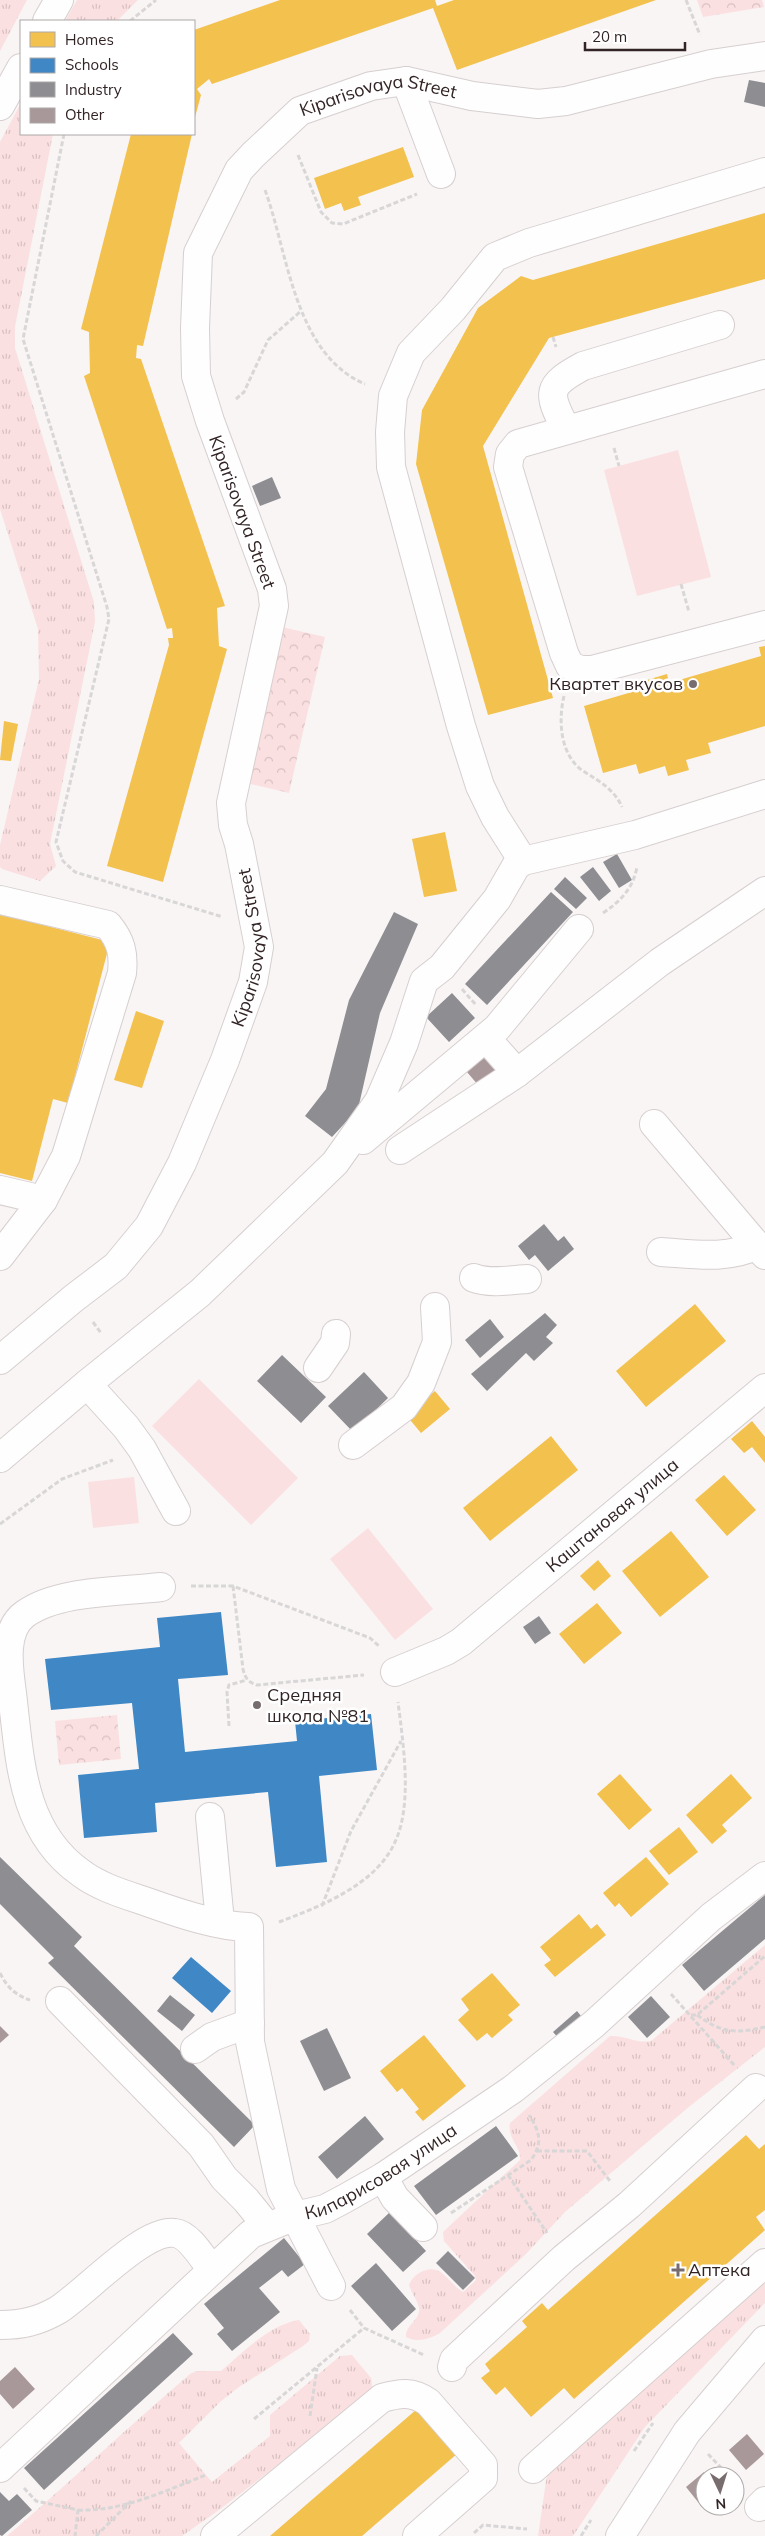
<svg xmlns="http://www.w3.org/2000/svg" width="765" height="2536" font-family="Mulish,sans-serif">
  <defs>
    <pattern id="grass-tufts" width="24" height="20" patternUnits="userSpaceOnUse" patternTransform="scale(1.25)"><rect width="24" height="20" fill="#fbe0e1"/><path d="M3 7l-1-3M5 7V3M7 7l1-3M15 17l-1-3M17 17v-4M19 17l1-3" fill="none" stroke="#d8c0c1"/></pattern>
    <pattern id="forest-crowns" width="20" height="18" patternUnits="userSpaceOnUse" patternTransform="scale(1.25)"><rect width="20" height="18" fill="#fbe0e1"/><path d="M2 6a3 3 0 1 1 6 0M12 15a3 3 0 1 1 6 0" fill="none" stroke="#d8c0c1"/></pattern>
  </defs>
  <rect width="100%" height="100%" fill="#f9f5f5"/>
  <path fill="url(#grass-tufts)" d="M0,0H27L0,51Z
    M77,0H138L117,21H65Z
    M21,103V134H53L15,327V348L94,602L95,622L50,844L56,866L40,881L2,869L0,867V845L39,679L38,629L0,509V142Z
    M765,1945V2047L690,2106L565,2212L525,2255L440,2333C430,2339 416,2343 406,2337C405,2326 417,2322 419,2312C421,2305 411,2293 409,2285C412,2278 416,2274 423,2271C442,2263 449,2284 463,2292L476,2280L475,2276L444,2241L443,2232L520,2160C522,2148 507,2139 510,2123L610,2036C625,2035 637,2044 651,2041Z
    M765,2271V2303L645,2427L573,2536H538L546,2481L549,2471Z
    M299,2320L310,2334L309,2341L303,2346L239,2387L220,2402L179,2443L212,2482L270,2436V2415L340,2356L352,2355L371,2378L373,2392L219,2510L182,2536H7C69,2483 128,2427 190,2374L196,2371H221C244,2352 268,2325 299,2320Z"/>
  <path fill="url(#forest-crowns)" d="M697,0H762L764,7L703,17Z
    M282,627L325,637L289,793L246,783Z
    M117,1715L121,1759L59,1765L55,1721Z"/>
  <path fill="#fbe0e1" d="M678,450L711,577L637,596L604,470Z
    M199,1379L298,1478L251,1525L152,1426Z
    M134,1477L139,1523L93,1528L88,1482Z
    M368,1528L433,1609L395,1640L330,1559Z"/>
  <path fill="#f2c14e" d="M280,0H435L437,6L454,0H656L457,70L433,8L212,84L209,79L197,89L201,95L194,121V30Z
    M131,134H192L143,346L137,345L136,358L141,359L225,606L217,608L219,646L227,649L163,882L107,866L169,645L168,638H173L172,628L167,629L84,376L90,373L89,332L81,329Z
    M403,147L414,177L358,197L361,205L344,211L341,203L325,209L314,178Z
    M765,213V279L549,338L483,446L553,698L488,715L416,464L422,410L478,308L521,276L533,280Z
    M765,646V726L708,743L711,753L686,760L689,770L668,776L665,766L639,774L636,764L603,773L584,706L632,692L630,685L667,674L669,683L761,656L759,647Z
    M4,721L18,724L11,761L0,760Z
    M445,832L457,891L424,897L412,839Z
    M0,914L110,942L68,1103L53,1099L32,1181L0,1173Z
    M136,1011L164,1021L142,1088L114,1080Z
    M695,1304L726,1341L646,1407L616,1371Z
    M435,1391L450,1409L421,1433L406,1415Z
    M752,1421L765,1437V1463L752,1447L744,1453L731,1439Z
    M551,1436L578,1470L490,1541L463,1508Z
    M724,1475L756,1510L727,1536L695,1500Z
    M671,1531L709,1577L660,1617L622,1571Z
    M598,1560L611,1576L594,1591L580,1576Z
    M597,1603L622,1633L584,1664L559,1634Z
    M620,1774L652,1810L629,1830L597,1794Z
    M731,1774L752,1798L722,1825L727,1831L712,1844L686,1815Z
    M679,1827L698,1852L669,1875L649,1851Z
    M646,1857L669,1884L631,1917L619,1903L615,1907L603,1893Z
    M579,1914L591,1929L597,1924L606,1935L555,1977L544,1965L551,1960L540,1947Z
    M492,1973L520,2005L508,2015L513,2020L492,2038L487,2033L477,2041L458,2020L469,2010L461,1999Z
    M424,2035L466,2086L423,2121L415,2112L419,2109L402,2088L397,2092L380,2071Z
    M746,2135L759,2149L765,2144V2210L756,2217L765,2230L574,2399L564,2388L531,2417L505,2387L496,2395L481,2378L490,2371L485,2364L527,2327L522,2321L542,2303L548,2310Z
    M417,2409L458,2453L362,2536H270Z"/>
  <path fill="#3f88c5" d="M221,1612L228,1675L178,1679L185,1752L297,1741L295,1721L371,1714L377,1770L319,1776L327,1862L276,1867L268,1792L155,1803L157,1832L84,1838L78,1775L139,1769L132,1703L51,1710L45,1659L160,1647L157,1618Z
    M191,1957L231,1991L212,2013L172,1978Z"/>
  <path fill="#8d8d92" d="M749,80L765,83V107L744,102Z
    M272,477L281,498L260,506L252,486Z
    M617,854L632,880L619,888L603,862Z
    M593,867L611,891L599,901L580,877Z
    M565,877L587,898L576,909L554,889Z
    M551,892L573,912L487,1005L465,984Z
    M394,912L418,924L380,1013L358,1109L332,1137L305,1116L326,1089L349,1000Z
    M452,993L475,1018L449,1042L426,1017Z
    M544,1224L558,1241L564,1236L574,1249L548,1271L535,1255L529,1260L518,1246Z
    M545,1313L557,1325L546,1337L553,1343L534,1361L526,1353L487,1391L471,1374Z
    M490,1319L504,1337L480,1358L465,1340Z
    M282,1355L326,1397L301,1423L257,1381Z
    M364,1372L388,1398L353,1432L328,1406Z
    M539,1616L551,1633L535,1644L523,1627Z
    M0,1857L82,1937L74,1946L255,2125L234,2147L48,1963L54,1958L0,1904Z
    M765,1895V1939L704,1991L682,1965Z
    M170,1995L195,2015L182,2031L157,2011Z
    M651,1996L670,2017L647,2038L628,2017Z
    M577,2011L585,2021L561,2041L553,2032Z
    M327,2028L351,2078L324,2091L300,2041Z
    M365,2116L384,2139L337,2179L318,2157Z
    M496,2126L518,2156L436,2215L414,2186Z
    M390,2212L426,2251L403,2272L367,2234Z
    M284,2238L305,2264L288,2277L282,2270L259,2288L280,2312L232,2351L217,2334L224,2328L204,2304Z
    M448,2251L475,2278L463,2290L436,2263Z
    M376,2263L416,2309L392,2331L351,2286Z
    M173,2333L193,2354L44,2490L24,2468Z
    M0,2492L9,2501L17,2494L32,2510L2,2536L0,2535Z"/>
  <path fill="#a89899" d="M486,1055L503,1075L484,1092L467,1072Z
    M0,2026L9,2035L0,2043Z
    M15,2367L35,2389L13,2409L0,2394V2381Z
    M747,2434L764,2454L746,2470L729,2450Z
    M704,2472L708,2476H705V2505L702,2507L686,2487Z"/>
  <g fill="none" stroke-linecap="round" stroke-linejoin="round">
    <defs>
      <g id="minor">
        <path d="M47,21L59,0"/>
        <path d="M406,81L441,174"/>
        <path d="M0,106L21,68"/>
        <path d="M765,374L518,444L510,454L508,467L564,653L570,666L581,670H592L765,625"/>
        <path d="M566,429C547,393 546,386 583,366L720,325"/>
        <path d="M523,861L495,817L480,786L461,726L391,467L390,432L393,396L411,353L453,309L495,257L529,243L765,172"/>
        <path d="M0,900L108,925C121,941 124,953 122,973L66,1156L43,1200L0,1256"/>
        <path d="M486,1038L517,1073L660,962L765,891"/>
        <path d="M654,1124L765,1255"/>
        <path d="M363,1140L497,1028L579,929"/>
        <path d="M400,1150L517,1073"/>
        <path d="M0,1190L43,1200"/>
        <path d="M661,1252C693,1254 727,1260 757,1245"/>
        <path d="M474,1278C490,1284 511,1280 527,1279"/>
        <path id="s1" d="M0,1360L74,1298L116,1266L149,1226L182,1163L225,1060L253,982L259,947L239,844L233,825L231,803L274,606L272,589L210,421L196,376L195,328L198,253L239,170L253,155L300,111L371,86L406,81L472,96L538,104L566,101L711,64L765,56"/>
        <path d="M318,1368L335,1343L336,1334"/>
        <path d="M87,1384L126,1427L142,1449L176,1511"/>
        <path d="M353,1445L404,1407L421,1383L437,1342L435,1307"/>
        <path d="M0,1458L87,1384L200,1293L335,1163L379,1101L404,1043L424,981L442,967L497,899L516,866L523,861L635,835L765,794"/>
        <path d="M161,1587C120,1592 58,1590 25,1614C2,1630 9,1670 12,1693C20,1759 21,1831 81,1873C101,1888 127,1895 150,1903C178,1913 219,1927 249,1927L250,2042L281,2189L331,2286"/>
        <path id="s2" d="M395,1672L446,1651L461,1642L765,1388"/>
        <path d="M210,1817L220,1922"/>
        <path d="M60,2001L201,2145L224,2178L246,2200L267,2226"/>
        <path d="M195,2049L212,2037L250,2023"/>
        <path d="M383,2177L395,2198L423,2227"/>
        <path d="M0,2325C22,2325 39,2321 58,2310C85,2293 144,2228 175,2233C190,2235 203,2259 212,2270"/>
        <path d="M452,2367L454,2360L564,2258L629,2205L756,2088"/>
        <path id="s3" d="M0,2468L251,2234L295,2216L325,2209L344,2199L383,2177L513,2089L594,2024L711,1917L765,1876"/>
        <path d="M533,2469L765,2263"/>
        <path d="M759,2507L765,2501"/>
        <path d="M215,2536L382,2398C400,2393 412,2391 428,2402L483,2465V2478L417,2536"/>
        <path d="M620,2536L687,2432L765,2340"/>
      </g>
    </defs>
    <use href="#minor" stroke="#d7cfcf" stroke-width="30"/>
    <path stroke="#d8d6d6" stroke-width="3" stroke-dasharray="5 2.5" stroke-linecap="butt" d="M686,0L700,35
      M130,21L156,0
      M64,134L23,339L107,607L109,619L56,842L63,861L75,872L223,917
      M298,155L321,212L332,223L343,224L417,194
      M265,190C288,252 294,354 365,384
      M553,337L556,347
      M236,399L244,392L268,340L301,311
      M614,448L619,466
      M681,584L689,612
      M564,696C558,721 560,755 583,771C599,781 614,789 622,807
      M603,913C621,901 633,888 637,867
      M462,989L476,1005
      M93,1322L101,1333
      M0,1524L62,1479L113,1460
      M191,1586H233L370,1638L379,1646
      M233,1586L243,1669C245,1678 248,1682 257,1685L364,1675
      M229,1726L227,1692L229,1685L247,1680
      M322,1906L351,1831L401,1741
      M279,1922C319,1907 376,1885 395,1842C413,1804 403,1743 398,1702
      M0,1973C7,1987 15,1995 30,2000
      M671,1994L735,2066
      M691,2015H697L765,1956
      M697,2015C722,2033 735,2034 765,2027
      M537,2151H587L610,2181
      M508,2175L547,2233
      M451,2213L531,2160C543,2143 540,2132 529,2115
      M350,2310L364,2328L424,2355
      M310,2416L317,2368
      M254,2419L364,2328
      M634,2451L653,2423
      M708,2454L729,2476
      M24,2488L36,2501L78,2510L75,2536
      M78,2510C122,2512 167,2490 206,2475
      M474,2533L483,2525L527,2529
      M96,2536L131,2501
      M581,2536L591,2520"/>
    <use href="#minor" stroke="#fefefe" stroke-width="28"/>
  </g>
  <g fill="#786d6e" stroke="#fff" stroke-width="2">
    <circle cx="693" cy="684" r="5"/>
    <circle cx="257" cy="1705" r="5"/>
    <path d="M675.5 2262.5h5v5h5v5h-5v5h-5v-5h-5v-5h5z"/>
  </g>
  <g text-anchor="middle" stroke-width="5" stroke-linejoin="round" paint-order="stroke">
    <g font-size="18" fill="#322425" stroke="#fff">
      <text dy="6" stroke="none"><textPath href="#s1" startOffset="1476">Kiparisovaya Street</textPath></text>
      <text transform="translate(242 512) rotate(70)" y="6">Kiparisovaya Street</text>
      <text dy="6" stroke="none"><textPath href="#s1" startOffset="501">Kiparisovaya Street</textPath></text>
      <text dy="6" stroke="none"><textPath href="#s2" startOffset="270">Каштановая улица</textPath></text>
      <text dy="6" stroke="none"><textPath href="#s3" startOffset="488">Кипарисовая улица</textPath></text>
    </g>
    <g font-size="18" fill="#322425" stroke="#fff" text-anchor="start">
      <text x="683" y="690" text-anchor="end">Квартет вкусов</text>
      <text x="267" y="1701">Средняя<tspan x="267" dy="21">школа №81</tspan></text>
      <text x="688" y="2276">Аптека</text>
    </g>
  </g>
  <rect x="20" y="20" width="175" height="115" fill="#ffffff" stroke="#ada7a8"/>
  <rect x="30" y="32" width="25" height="15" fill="#f2c14e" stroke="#ada7a8"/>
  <text x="65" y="45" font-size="15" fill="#322425">Homes</text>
  <rect x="30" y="58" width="25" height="15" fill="#3f88c5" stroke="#ada7a8"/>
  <text x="65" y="70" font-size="15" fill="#322425">Schools</text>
  <rect x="30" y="82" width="25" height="15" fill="#8d8d92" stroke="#ada7a8"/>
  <text x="65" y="95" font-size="15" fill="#322425">Industry</text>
  <rect x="30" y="108" width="25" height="15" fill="#a89899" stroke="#ada7a8"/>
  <text x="65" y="120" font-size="15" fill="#322425">Other</text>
  <g transform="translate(720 2491) rotate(176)"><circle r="24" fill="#ffffff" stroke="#ada7a8"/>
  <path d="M0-4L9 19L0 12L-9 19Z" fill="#786d6e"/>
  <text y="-8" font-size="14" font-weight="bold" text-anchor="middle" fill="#322425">N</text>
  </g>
  <path d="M585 42v8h100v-8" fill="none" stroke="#322425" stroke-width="2.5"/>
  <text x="592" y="42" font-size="15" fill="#322425" stroke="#ffffff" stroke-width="4" paint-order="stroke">20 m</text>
</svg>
